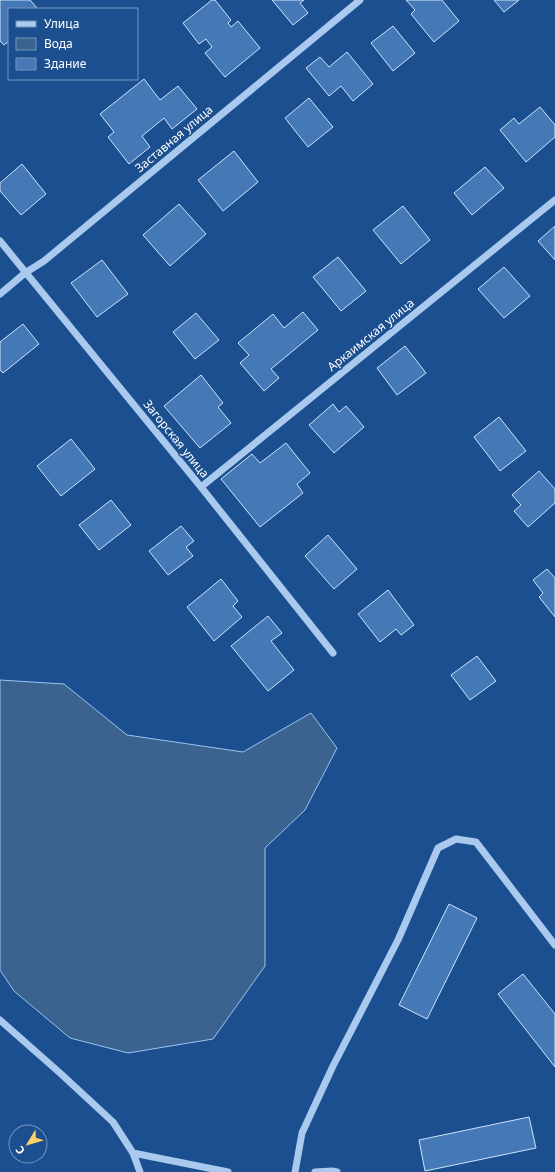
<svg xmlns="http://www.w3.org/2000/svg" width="555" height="1172" font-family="'Noto Sans',sans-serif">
  <rect width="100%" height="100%" fill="#1b4f8f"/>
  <path fill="#3c6290" stroke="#9cc4f0" d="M0,680L64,684L127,735L243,752L311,713L337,748L305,810L265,848V966L213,1039L128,1053L70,1038L14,991L0,970Z"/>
  <path fill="#4478b7" stroke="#cfe3fa" d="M0,0H30L38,9H9V41L4,45L0,41Z
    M212,0H215L231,20L228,23L231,27L238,21L260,48L225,77L205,53L212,47L206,39L199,44L183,23Z
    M272,0H304L300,3L308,13L293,25Z
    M406,0H442L459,21L434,42L411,14L415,10Z
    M494,0H519L504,12Z
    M393,26L415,53L393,71L371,43Z
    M347,52L373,84L353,101L341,86L329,96L306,68L320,57L329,67Z
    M144,79L160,100L178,86L197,109L172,129L164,118L142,136L150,147L129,164L108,137L114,132L100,114Z
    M309,98L333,127L308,147L285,118Z
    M540,107L555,125V137L526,162L500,130L514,118L519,124Z
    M234,151L258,182L223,211L198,180Z
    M22,164L46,194L21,215L0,191V183Z
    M485,167L504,188L472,215L454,193Z
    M179,204L206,234L170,266L143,235Z
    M403,206L430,240L401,264L373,230Z
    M555,226V260L538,241Z
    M338,257L366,291L341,311L313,277Z
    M102,260L128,294L97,317L71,283Z
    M504,267L530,296L504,318L478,289Z
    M303,312L318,330L271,369L279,378L264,391L240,363L249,355L238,343L273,314L284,328Z
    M196,313L219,340L195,359L173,332Z
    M23,324L39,344L3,373L0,370V342Z
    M405,346L426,373L397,395L377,368Z
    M201,375L223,403L218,407L231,423L200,448L164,406Z
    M333,404L339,412L346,406L364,427L334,453L309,425Z
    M499,417L526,451L500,471L474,437Z
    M71,439L95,469L61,496L37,466Z
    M286,443L310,473L297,484L303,493L260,527L221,479L252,454L260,463Z
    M539,471L555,489V503L528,527L514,511L521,505L512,495Z
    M111,500L131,525L99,550L79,525Z
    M181,526L194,541L186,547L193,556L168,575L149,551Z
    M328,535L357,569L334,589L305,556Z
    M547,569L555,578V617L539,597L543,593L533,580Z
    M221,579L238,601L233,606L242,617L214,641L187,607Z
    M388,590L414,625L401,635L396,629L380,642L358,614Z
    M268,616L282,633L271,641L294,670L268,691L231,646Z
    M477,656L496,681L470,700L451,675Z
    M449,904L477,918L427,1019L399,1005Z
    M523,974L555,1014V1067L498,994Z
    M529,1117L536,1148L425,1171L419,1140Z"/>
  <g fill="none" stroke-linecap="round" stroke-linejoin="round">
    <path stroke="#a9c9ee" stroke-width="7" d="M0,241L201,487L333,653
      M0,294L25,273L44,261L360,0
      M201,487L555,200
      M0,1020L60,1073L113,1122L133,1153L140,1172
      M133,1153L228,1172
      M295,1172L302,1133L333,1066L398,940L438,848L456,839L476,842L555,945
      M315,1172L332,1171L337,1172"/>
  </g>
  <g text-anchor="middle" stroke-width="3" stroke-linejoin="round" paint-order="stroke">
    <g font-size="12" fill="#fff" stroke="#1b4f8f">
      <text transform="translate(174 139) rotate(-40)" y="4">Заставная улица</text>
      <text transform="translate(371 335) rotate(-39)" y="4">Аркаимская улица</text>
      <text transform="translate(176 439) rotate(51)" y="4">Загорская улица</text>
    </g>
  </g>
  <rect x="8" y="8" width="130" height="72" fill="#1b4f8f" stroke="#7695bc"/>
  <rect x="16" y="21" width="20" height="6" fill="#a9c9ee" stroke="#7695bc"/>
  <text x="44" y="28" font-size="12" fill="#ffffff">Улица</text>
  <rect x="16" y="38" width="20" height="12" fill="#3c6290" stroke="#7695bc"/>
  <text x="44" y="48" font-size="12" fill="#ffffff">Вода</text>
  <rect x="16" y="58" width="20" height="12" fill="#4478b7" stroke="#7695bc"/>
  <text x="44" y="68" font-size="12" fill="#ffffff">Здание</text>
  <g transform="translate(28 1144) rotate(232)"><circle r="19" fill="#1b4f8f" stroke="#7695bc"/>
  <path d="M0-3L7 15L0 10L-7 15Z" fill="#ffd166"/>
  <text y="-6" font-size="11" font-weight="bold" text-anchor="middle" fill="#ffffff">С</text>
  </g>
</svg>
